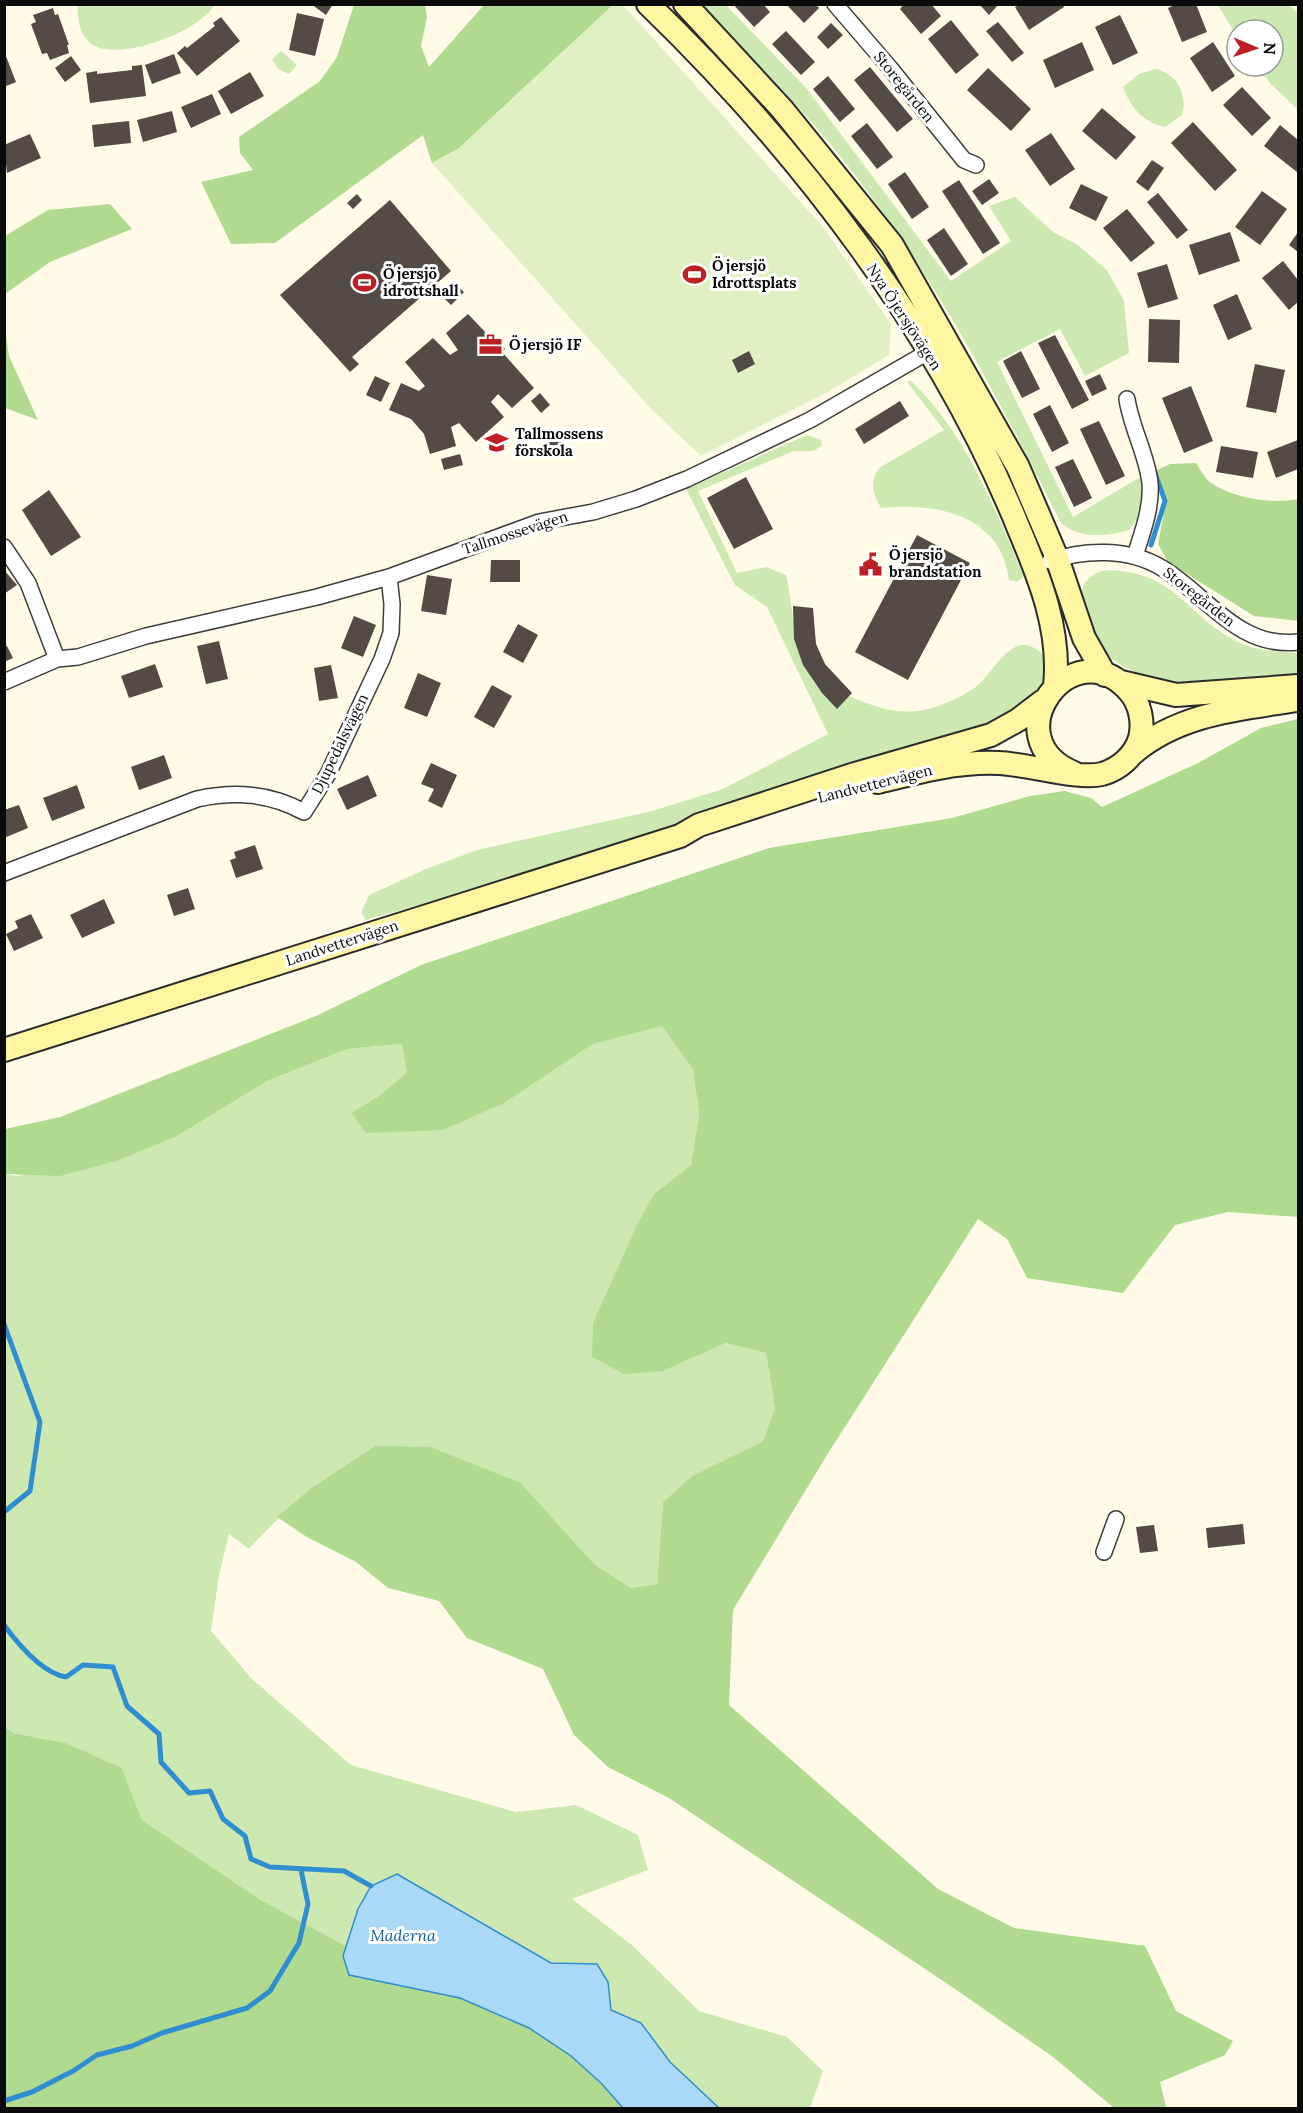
<svg xmlns="http://www.w3.org/2000/svg" width="1303" height="2113" font-family="Lora,serif">
  <rect width="100%" height="100%" fill="#fffbe7"/>
  <path fill="#cde9b1" d="M78,5L214,4V5C200,32 115,64 90,43C79,33 77,18 78,5Z
    M702,5H726L807,89L951,281L1011,241L989,206L1015,197L1053,232L1078,245L1107,270L1124,301L1129,353L1085,376L1060,329L997,362L1073,517L1144,475L1141,514L1129,530C1105,537 1080,539 1061,523C993,388 928,262 830,144C797,104 762,68 725,32C717,24 704,15 702,5Z
    M1218,5H1289L1298,13V110L1270,83L1257,66H1273V30H1237V37Z
    M281,51L297,65L289,74L278,69L272,59Z
    M1155,69C1177,73 1188,95 1182,115L1165,127C1143,123 1130,106 1123,87L1139,74Z
    M910,380C966,432 994,508 1024,576L1017,582L1009,580C1001,515 937,502 881,508C873,493 869,483 879,468L944,430L907,382Z
    M807,435L821,440L822,446L813,451H794L698,491L737,573L766,567L786,575C799,635 788,660 837,708L849,696C888,713 914,719 955,699C962,696 972,690 978,685C1000,664 1017,623 1048,660C1046,692 1038,694 1015,714L581,858L366,920L361,913L369,895L426,869L477,850L652,811L723,789L828,734L767,607L735,585L686,489Z
    M1106,570C1177,572 1182,612 1236,641C1255,651 1278,652 1298,653V676C1239,680 1157,698 1107,655C1102,650 1098,642 1094,636C1088,626 1081,609 1081,597C1082,581 1091,573 1106,570Z
    M662,1025L693,1069L699,1114L691,1165L654,1194L663,1371L726,1343L766,1353L775,1408L763,1441L692,1476L663,1502L657,1584L631,1588L595,1565L521,1483L375,1446C325,1479 289,1504 249,1549L229,1534L219,1575L211,1631L252,1679L351,1765L516,1812L576,1805L638,1835L648,1870L572,1899L633,1946L699,2011L787,2037L823,2071L810,2108H719L670,2062L641,2023L611,2010L608,1982L597,1964L551,1963L532,1951L358,1909L346,1946L261,1900L142,1820L122,1768L66,1743L13,1733L5,1726L4,1174L18,1176L179,1135L267,1081L347,1049L403,1044L407,1072L379,1096L351,1113L506,1102L593,1044Z"/>
  <path fill="#b0da90" d="M354,5H425L427,17L421,46L429,67L484,5H613L458,149L432,163L423,135L275,243L231,244L201,182L253,170L240,153L239,137L320,81L337,57Z
    M110,204L132,229L50,262L5,294V236L48,210Z
    M5,329L9,356L38,420L5,408Z
    M1196,463C1200,469 1205,479 1211,483C1236,499 1270,504 1298,499V621L1254,616L1168,562L1158,544L1166,501L1155,471L1170,464Z
    M1298,719V1217L1228,1212L1175,1225L1123,1293L1027,1278L1007,1239L978,1219L827,1455L733,1610L729,1705L938,1889L1014,1928L1145,1946L1176,2011L1233,2041L1225,2055L1160,2082L1166,2107L1114,2108L1053,2057L958,1991L669,1798L608,1767L574,1735L543,1669L467,1638L439,1601L388,1588L356,1562L307,1537L277,1517L310,1489L375,1446L430,1447L521,1483L595,1565L631,1588L657,1584L663,1502L692,1476L763,1441L775,1408L766,1353L726,1343L663,1371L624,1374L592,1357L593,1323L637,1225L654,1194L691,1165L699,1114L693,1069L662,1026L593,1044L506,1102L443,1130L366,1133L351,1113L379,1096L407,1072L402,1044L347,1049L267,1081L179,1135L119,1160L60,1176L5,1174V1129L60,1117L316,1016L421,965L769,848L952,818L1030,796L1064,791L1091,798L1102,807L1198,763L1261,728Z
    M4,1726L13,1733L66,1743L122,1768L142,1820L261,1900L346,1946L343,1956L349,1975L460,1998L529,2028L571,2056L601,2083L623,2108H5Z"/>
  <path fill="#e0f0c3" d="M613,5H623L822,226L891,324L889,355L828,392L701,456L651,409L432,163L458,149Z"/>
  <path fill="#aad9f8" stroke="#2f8dd1" stroke-width="1.5" d="M397,1874L551,1963L597,1964L608,1982L611,2010L641,2023L670,2062L719,2108H623L601,2083L571,2056L529,2028L460,1998L349,1975L343,1956L358,1909L371,1886Z"/>
  <g fill="none" stroke-linecap="round" stroke-linejoin="round">
    <path stroke="#2f8dd1" stroke-width="5" d="M1151,545L1165,501L1155,473
      M4,1324L40,1422L30,1491L4,1512
      M4,1625C18,1644 42,1673 66,1677L83,1665L113,1667L127,1706L159,1734L161,1762L189,1793L210,1791L223,1819L245,1836L251,1859L270,1867L344,1871L371,1886
      M4,2101L32,2092L73,2071L97,2055L132,2046L162,2033L247,2008L270,1991L299,1943L308,1904L301,1870"/>
  </g>
  <path fill="#534b46" d="M311,4H333L326,15Z
    M733,4H763L770,12L754,27Z
    M786,4H816L819,8L804,23Z
    M904,4H931L941,16L921,34L900,9Z
    M979,4H999L989,15Z
    M1177,4H1196L1207,32L1182,42L1168,8Z
    M1020,5H1063L1064,7L1029,30L1015,7Z
    M53,8L55,15L58,14L69,45H67L69,53L50,60L47,53L42,54L31,24L36,22L33,15Z
    M297,13L324,19L315,56L289,50Z
    M1120,15L1138,53L1113,65L1095,27Z
    M221,17L240,41L197,76L177,53L185,46L187,48L215,26L213,23Z
    M951,20L979,55L956,74L928,39Z
    M998,22L1024,53L1012,62L986,31Z
    M831,23L843,35L828,49L817,37Z
    M786,31L815,62L801,75L772,44Z
    M1082,42L1094,70L1055,88L1043,60Z
    M1213,42L1235,76L1212,92L1190,58Z
    M4,51L16,82L4,87Z
    M174,54L181,73L152,84L145,65Z
    M71,56L81,70L65,82L55,68Z
    M142,65L146,96L90,103L86,73L97,71V74L132,70V66Z
    M870,67L913,119L897,132L854,80Z
    M988,68L1031,109L1011,131L967,90Z
    M250,72L264,96L231,114L218,91Z
    M828,76L855,109L840,122L813,89Z
    M1242,87L1271,118L1252,136L1223,105Z
    M212,94L221,114L191,128L181,107Z
    M1102,108L1136,137L1116,160L1082,131Z
    M172,111L177,132L143,142L137,120Z
    M129,121L131,143L94,147L92,125Z
    M1193,122L1237,170L1215,191L1171,143Z
    M867,123L893,157L877,169L851,136Z
    M1280,125L1298,140L1297,172L1264,146Z
    M1051,133L1075,169L1050,186L1025,150Z
    M30,134L41,158L7,173L4,145Z
    M1152,160L1164,168L1148,191L1136,182Z
    M905,172L929,207L912,219L888,184Z
    M989,179L999,193L982,205L972,191Z
    M959,180L1000,243L983,254L942,191Z
    M1081,184L1108,197L1096,221L1069,208Z
    M1262,191L1287,209L1260,245L1235,227Z
    M1158,193L1188,230L1177,239L1147,202Z
    M357,194L362,200L353,209L347,203Z
    M390,200L451,271L352,357L359,364L350,372L280,295Z
    M1127,209L1155,243L1131,262L1103,228Z
    M944,228L968,264L951,276L927,240Z
    M1230,232L1240,261L1199,275L1189,245Z
    M1298,232V252L1289,245Z
    M1283,261L1298,280V302L1289,310L1262,278Z
    M1167,264L1178,299L1148,308L1137,273Z
    M459,287L464,292L451,305L445,299Z
    M1237,294L1252,329L1228,340L1213,305Z
    M468,314L488,335L492,332L505,349L502,352L534,388L512,408L498,394L491,402L504,417L476,442L459,423L451,427L456,446L430,454L424,434L411,419L389,410L401,383L419,391L425,386L405,362L433,338L450,355L458,350L446,333Z
    M1149,319L1180,320L1179,363L1148,362Z
    M1055,335L1089,400L1072,409L1038,343Z
    M749,351L755,364L738,373L732,360Z
    M1021,351L1040,389L1022,398L1003,361Z
    M1255,364L1285,370L1276,413L1246,407Z
    M1100,374L1107,389L1092,396L1085,381Z
    M375,376L390,383L381,402L366,395Z
    M1191,386L1213,441L1184,453L1162,398Z
    M540,393L550,405L541,413L531,401Z
    M900,401L909,416L864,444L855,429Z
    M1050,405L1069,443L1052,452L1033,414Z
    M1099,421L1125,476L1106,485L1080,429Z
    M560,431L567,439L553,450L547,442Z
    M1298,440V469L1276,478L1267,452Z
    M1221,446L1258,452L1253,478L1216,472Z
    M460,454L463,465L444,470L441,459Z
    M1073,459L1092,498L1074,507L1055,467Z
    M746,477L773,529L734,549L707,498Z
    M49,490L81,537L51,556L22,510Z
    M917,535L970,563L908,680L855,652Z
    M491,560H520V582H490Z
    M4,570L17,585L4,594Z
    M427,575L452,579L446,615L421,611Z
    M793,606L813,608L816,644L825,664L852,693L837,709L822,693L803,665L794,639Z
    M354,616L376,625L363,657L341,648Z
    M518,624L538,635L523,663L503,652Z
    M219,641L228,679L206,684L197,646Z
    M7,646L13,658L4,662V647Z
    M155,664L163,687L129,698L121,676Z
    M331,665L338,698L319,701L314,668Z
    M418,673L441,683L427,717L404,708Z
    M492,685L512,696L494,728L474,717Z
    M164,755L172,778L139,790L131,767Z
    M431,763L457,775L442,808L428,801L434,789L421,784Z
    M368,775L377,796L347,810L337,789Z
    M77,785L85,808L52,821L43,798Z
    M19,805L28,828L4,838V810Z
    M255,845L263,869L236,878L230,860L236,858L234,852Z
    M188,888L195,909L174,916L167,895Z
    M104,899L115,923L82,938L70,915Z
    M31,914L43,938L14,951L6,934L18,928L15,921Z
    M1243,1524L1245,1544L1208,1548L1206,1528Z
    M1154,1525L1158,1551L1140,1553L1136,1527Z"/>
  <g fill="none" stroke-linecap="round" stroke-linejoin="round">
    <defs>
      <path id="street" d="M835,4L890,68L964,160L976,165
        M1127,399C1131,427 1147,455 1150,483C1152,508 1142,533 1135,556
        M4,547L28,583L57,659
        M1050,561C1085,549 1129,548 1162,568C1207,595 1238,649 1298,642
        M4,682L57,659L78,657L146,636L317,597L389,577L539,522L593,512L636,499L687,479L810,420L935,348
        M4,873L197,799C235,791 269,793 304,812L328,774L382,659L391,633L392,604L389,577
        M1104,1552L1116,1519"/>
      <path id="secondary" d="M648,4C800,151 939,332 1019,529C1040,579 1061,631 1055,686
        M685,4L782,109L892,245L1018,467L1057,558L1084,638L1105,675
        M1121,682L1176,695L1298,686
        M1133,753C1180,713 1240,709 1298,700
        M878,782C917,772 958,761 999,763C1027,764 1078,780 1102,774C1120,769 1135,755 1140,738C1144,722 1140,703 1129,691C1073,627 990,738 1074,773
        M4,1050L680,836L699,825L855,774L991,735L1018,720L1043,701"/>
    </defs>
    <use href="#street" stroke="#3d3d3d" stroke-width="18"/>
    <use href="#secondary" stroke="#2c2c2c" stroke-width="26"/>
    <use href="#street" stroke="#fff" stroke-width="15"/>
    <use href="#secondary" stroke="#fff6a2" stroke-width="22"/>
  </g>
  <defs>
    <symbol id="stadium-bare" viewBox="-9 -9 18 18"><path d="M0-5a6.5 5 0 1 0 0 10a6.5 5 0 1 0 0-10ZM-3.5-1.8h7v3.6h-7Z" fill="#bd1f24" stroke="#fff" stroke-width="2.5" paint-order="stroke"/></symbol>
    <symbol id="office-bare" viewBox="-9 -9 18 18"><path d="M-6-3h4V-5.5h4V-3h4V5H-6ZM-1-4.5V-3h2v-1.5ZM-6 0V1H6V0Z" fill="#bd1f24" stroke="#fff" stroke-width="2.5" paint-order="stroke"/></symbol>
    <symbol id="school-bare" viewBox="-9 -9 18 18"><path d="M0-5L7-2L0 1L-7-2ZM-4 1L0 2.5L4 1V4Q0 6-4 4Z" fill="#bd1f24" stroke="#fff" stroke-width="2.5" paint-order="stroke"/></symbol>
    <symbol id="civic-bare" viewBox="-9 -9 18 18"><path d="M-.6-6.5H3V-4.5H.6V-3L4-1V1h2V6H-6V1h2V-1L-.6-3ZM-1.2 2.5V6h2.4V2.5Z" fill="#bd1f24" stroke="#fff" stroke-width="2.5" paint-order="stroke"/></symbol>
  </defs>
  <g fill-rule="evenodd">
    <use href="#stadium-bare" x="678" y="258" width="33" height="33"/>
    <use href="#stadium-bare" x="348" y="266" width="33" height="33"/>
    <use href="#office-bare" x="474" y="328" width="33" height="33"/>
    <use href="#school-bare" x="480" y="426" width="33" height="33"/>
    <use href="#civic-bare" x="854" y="548" width="33" height="33"/>
  </g>
  <g text-anchor="middle" stroke-width="6" stroke-linejoin="round" paint-order="stroke">
    <g font-size="15" fill="#0a0a0a" stroke="#fff">
      <text transform="translate(904 87) rotate(51)" y="5">Storegården</text>
      <text transform="translate(904 317) rotate(57)" y="5">Nya Öjersjövägen</text>
      <text transform="translate(515 533) rotate(-18)" y="5">Tallmossevägen</text>
      <text transform="translate(1199 597) rotate(38)" y="5">Storegården</text>
      <text transform="translate(340 744) rotate(-64)" y="5">Djupedalsvägen</text>
      <text transform="translate(875 784) rotate(-14)" y="5">Landvettervägen</text>
      <text transform="translate(342 943) rotate(-18)" y="5">Landvettervägen</text>
    </g>
    <g font-size="15" font-weight="bold" fill="#0a0a0a" stroke="#fff" text-anchor="start">
      <text x="712" y="271">Öjersjö<tspan x="712" dy="17">Idrottsplats</tspan></text>
      <text x="383" y="279">Öjersjö<tspan x="383" dy="17">idrottshall</tspan></text>
      <text x="509" y="350">Öjersjö IF</text>
      <text x="515" y="439">Tallmossens<tspan x="515" dy="17">förskola</tspan></text>
      <text x="889" y="560">Öjersjö<tspan x="889" dy="17">brandstation</tspan></text>
    </g>
    <g font-size="16" font-style="italic" fill="#115e9e" stroke="#fff">
      <text x="403" y="1941">Maderna</text>
    </g>
  </g>
  <rect width="1303" height="2113" fill="none" stroke="#0a0a0a" stroke-width="12"/>
  <g transform="translate(1255 48) rotate(92)"><circle r="28" fill="#ffffff" stroke="#9d9d9d" stroke-width="1.5"/>
  <path d="M0-4.5L10 22L0 15L-10 22Z" fill="#bd1f24"/>
  <text y="-9" font-size="16" font-weight="bold" text-anchor="middle" fill="#0a0a0a">N</text>
  </g>
</svg>
